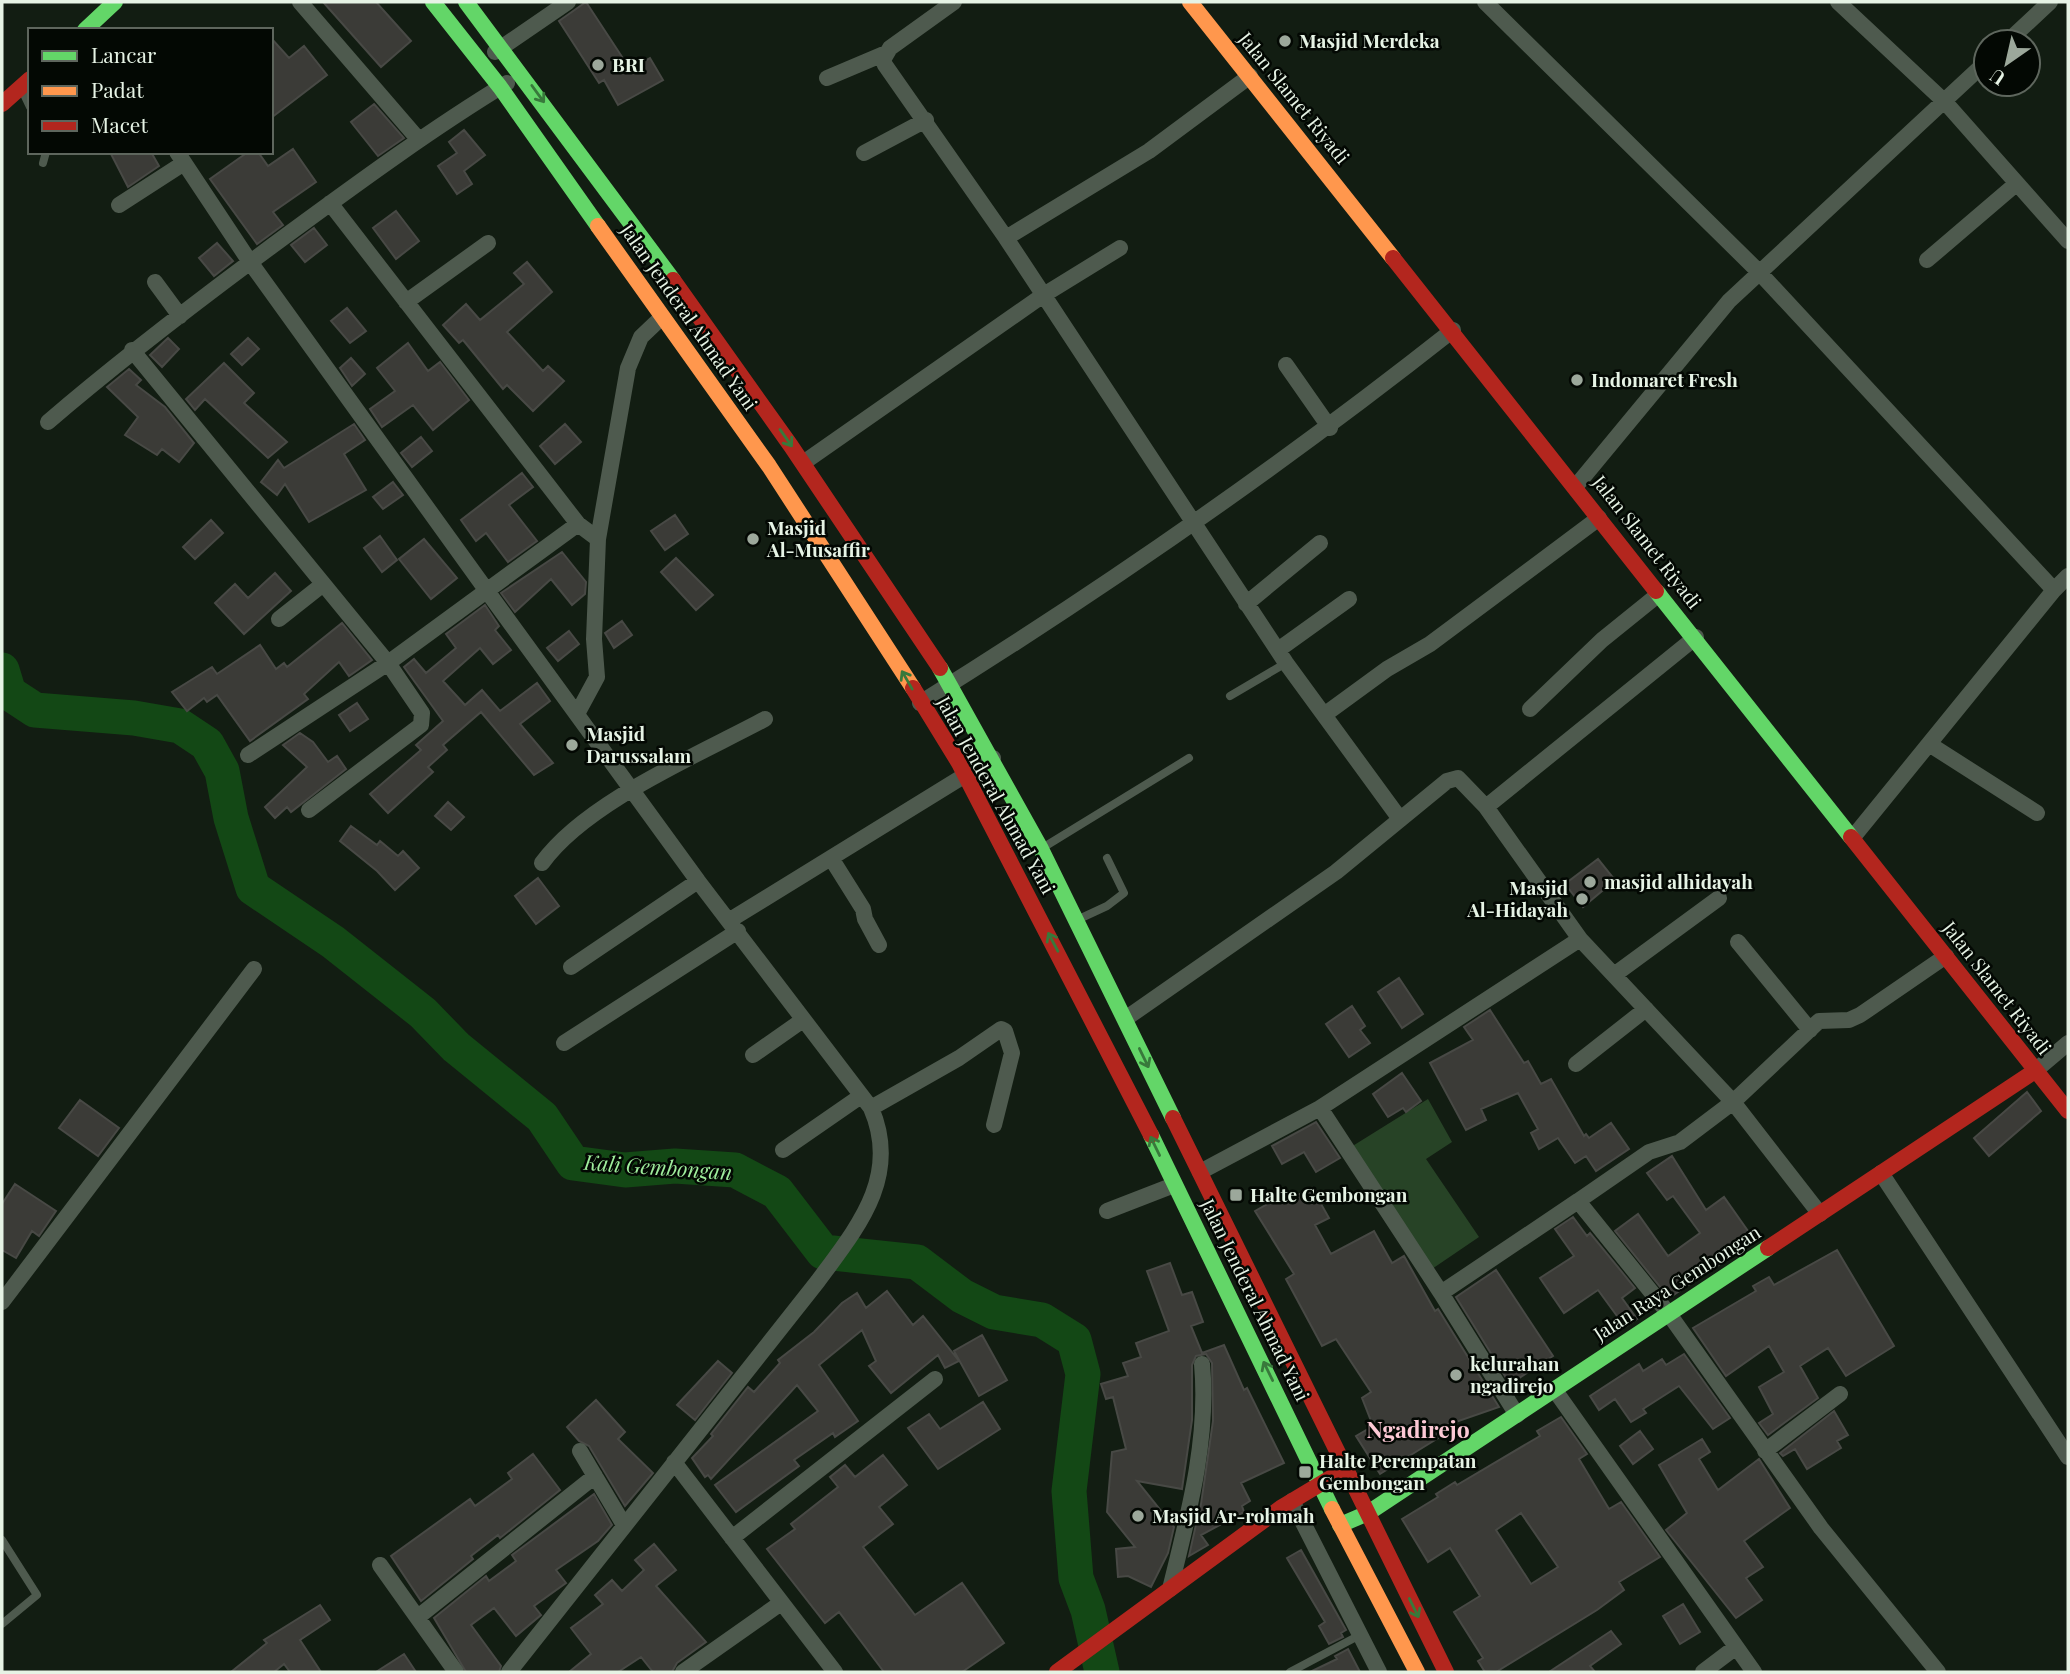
<svg xmlns="http://www.w3.org/2000/svg" width="2070" height="1674" font-family="'Playfair Display',serif">
  <rect width="100%" height="100%" fill="#121d12"/>
  <path fill="#274326" d="M1428,1099L1452,1142L1426,1159L1479,1237L1429,1271L1351,1147Z"/>
  <g fill="none" stroke-linecap="round" stroke-linejoin="round">
    <path stroke="#134815" stroke-width="35" d="M2,670L9,693L35,710L134,718L180,726L207,744L222,771L231,818L253,888L333,942L423,1013L456,1047L542,1117L573,1163L625,1170L675,1166L735,1170L777,1192L823,1252L917,1262L962,1296L994,1312L1042,1320L1074,1340L1083,1374L1069,1491L1076,1578L1088,1610L1102,1672"/>
  </g>
  <path fill="#3b3b37" stroke="#484945" stroke-width="2" fill-rule="evenodd" d="M323,2H376L411,41L381,67Z
    M586,2L630,69L650,58L663,80L618,105L604,80L599,83L559,21Z
    M271,38L289,58L304,46L327,75L271,118Z
    M374,104L404,138L378,156L351,122Z
    M464,130L485,155L464,171L472,184L457,194L438,166L457,153L449,142Z
    M293,149L316,182L273,212L283,225L257,244L210,179L248,152H258L268,166Z
    M110,152H151L159,166L128,187Z
    M396,211L419,241L396,259L373,228Z
    M314,228L327,245L305,262L291,245Z
    M217,243L233,261L214,276L199,258Z
    M527,262L552,292L507,332L543,371L548,366L564,381L533,411L507,385L503,389L463,340L459,343L443,325L466,304L480,320L524,284L514,273Z
    M347,308L366,331L350,343L331,321Z
    M168,338L179,349L162,367L150,355Z
    M248,338L259,349L242,365L231,354Z
    M408,343L428,371L440,362L469,400L433,430L413,405L382,427L370,409L395,391L377,368Z
    M351,358L365,374L352,386L340,368Z
    M224,363L254,393L244,403L287,442L268,458L205,399L195,410L186,399Z
    M129,369L141,380L136,385L165,407L194,443L179,462L162,449L157,455L125,435L138,417L107,387Z
    M354,424L365,440L344,454L366,490L309,522L285,484L277,495L261,482L278,460L284,468Z
    M565,424L581,442L555,464L540,446Z
    M421,437L432,451L412,467L401,453Z
    M522,473L533,487L509,505L537,541L508,562L486,533L476,541L461,520Z
    M393,482L403,495L383,509L373,497Z
    M675,515L688,534L665,550L651,531Z
    M211,520L223,533L195,559L183,547Z
    M380,536L397,560L382,572L364,548Z
    M424,539L457,578L431,599L399,559Z
    M562,552L586,582L585,594L572,605L551,579L515,612L501,593Z
    M676,558L713,595L696,610L661,572Z
    M275,573L291,591L244,634L215,603L235,584L248,598Z
    M485,605L499,626L495,630L511,650L493,664L480,648L443,681L465,705L482,690L500,711L537,683L550,701L520,724L553,763L534,775L481,712L443,745L447,750L428,767L433,772L388,813L370,794L421,750L416,745L443,721L404,667L414,659L426,673L456,648L446,634Z
    M622,621L632,635L614,648L605,633Z
    M342,623L372,660L349,676L339,662L304,694L308,699L250,741L217,695L207,702L204,698L187,711L172,692L212,667L217,674L260,645L276,669L284,663L287,667Z
    M569,631L579,644L558,661L547,648Z
    M357,703L368,719L350,731L339,715Z
    M300,733L313,742L328,762L337,756L346,769L291,812L287,807L275,818L265,807L307,767L283,745Z
    M448,802L464,817L451,830L435,816Z
    M351,826L377,845L380,841L398,856L403,851L419,868L395,890L377,871L340,841Z
    M1598,859L1615,880L1583,907L1565,884Z
    M538,878L559,906L536,924L515,896Z
    M1399,978L1423,1014L1402,1028L1378,992Z
    M1352,1006L1365,1026L1360,1030L1370,1043L1349,1057L1326,1024Z
    M1490,1010L1524,1063L1528,1061L1541,1084L1551,1079L1584,1136L1586,1134L1589,1138L1611,1123L1629,1149L1596,1171L1586,1156L1575,1163L1558,1138L1539,1149L1531,1133L1538,1129L1518,1093L1481,1109L1486,1120L1466,1130L1430,1063L1473,1040L1464,1027Z
    M1402,1073L1421,1101L1406,1112L1403,1108L1388,1117L1373,1094Z
    M2027,1092L2041,1111L1989,1156L1974,1138Z
    M80,1100L119,1128L98,1156L59,1128Z
    M1316,1122L1340,1158L1316,1172L1304,1152L1282,1164L1272,1146Z
    M1672,1156L1706,1210L1724,1197L1755,1241L1669,1298L1615,1231L1638,1214L1668,1256L1700,1233L1673,1196L1667,1200L1647,1173Z
    M15,1184L56,1211L39,1236L32,1231L16,1258L2,1250V1204Z
    M1312,1188L1329,1218L1315,1225L1331,1254L1374,1231L1392,1263L1404,1256L1435,1311L1438,1309L1499,1407L1444,1426L1448,1432L1380,1474L1356,1436L1373,1426L1362,1398L1371,1392L1336,1339L1322,1346L1286,1279L1294,1274L1255,1211L1289,1192L1292,1198Z
    M1573,1217L1587,1236L1590,1233L1635,1288L1622,1298L1637,1319L1625,1327L1598,1290L1564,1313L1540,1278L1574,1256L1555,1229Z
    M1837,1250L1894,1346L1846,1376L1828,1348L1800,1366L1818,1398L1768,1435L1759,1423L1773,1414L1759,1387L1784,1372L1769,1346L1726,1376L1693,1328L1756,1291L1753,1286L1769,1277L1774,1285Z
    M1170,1263L1182,1295L1192,1292L1203,1322L1191,1326L1202,1353L1224,1345L1244,1390L1247,1388L1284,1463L1241,1483L1250,1501L1242,1506L1244,1512L1201,1535L1208,1545L1189,1556L1197,1520L1203,1516L1200,1511L1213,1421L1212,1363L1206,1354L1196,1356L1192,1365V1420L1182,1489L1137,1481L1174,1527L1168,1553L1151,1587L1128,1576L1118,1577L1116,1549L1135,1547L1107,1512L1112,1452L1126,1449L1113,1397L1106,1399L1101,1384L1128,1376L1123,1363L1141,1357L1136,1343L1169,1331L1147,1271Z
    M1496,1270L1553,1356L1510,1384L1456,1297Z
    M887,1291L913,1325L923,1316L959,1361L945,1368L938,1355L891,1393L869,1366L876,1361L862,1330L819,1365L858,1421L835,1437L833,1433L794,1460L799,1466L736,1512L715,1485L818,1411L797,1385L711,1479L708,1475L705,1477L692,1458L713,1436L711,1434L748,1387L754,1392L780,1363L778,1360L814,1332L842,1303L857,1293L866,1308Z
    M982,1335L1007,1380L979,1396L954,1351Z
    M1684,1354L1730,1418L1713,1429L1679,1386L1643,1409L1646,1413L1631,1422L1615,1399L1599,1410L1590,1396L1639,1364L1643,1371L1662,1359L1666,1365Z
    M718,1361L732,1373L695,1420L677,1405Z
    M596,1400L625,1432L618,1439L653,1473L625,1506L589,1446L579,1441L567,1427Z
    M983,1402L1000,1429L938,1469L908,1428L929,1414L940,1429Z
    M1834,1411L1848,1435L1837,1441L1841,1448L1807,1469L1795,1449L1783,1456L1780,1453Z
    M1561,1417L1587,1454L1579,1459L1609,1509L1621,1502L1660,1557L1619,1582L1624,1590L1597,1610L1496,1672H1485L1478,1661L1483,1658L1454,1612L1480,1596L1450,1548L1428,1562L1402,1519L1438,1497L1436,1494L1455,1482L1457,1485L1540,1436L1537,1431ZM1521,1513L1558,1567L1531,1584L1496,1530Z
    M1640,1431L1653,1449L1633,1464L1620,1446Z
    M1702,1439L1710,1452L1699,1459L1718,1490L1759,1459L1790,1508L1744,1541L1763,1567L1746,1578L1762,1600L1736,1618L1666,1530L1687,1513L1659,1465Z
    M533,1454L560,1490L500,1538L498,1535L471,1556L473,1559L421,1601L391,1556L470,1499L475,1506L512,1479L508,1473Z
    M883,1455L907,1485L879,1507L893,1524L863,1547L915,1615L962,1583L1004,1643L962,1672H884L839,1612L825,1623L767,1549L795,1529L791,1524L838,1487L830,1477L845,1465L855,1477Z
    M594,1494L612,1525L598,1541L556,1570L566,1583L534,1606L541,1615L516,1636L494,1608L471,1625L501,1666L499,1672H466L434,1618L486,1576L489,1581L516,1561L512,1555Z
    M654,1544L676,1570L656,1586L706,1642L677,1663L672,1672H653L641,1657L618,1672H569L591,1654L571,1628L603,1604L595,1595L612,1580L622,1591L644,1570L635,1560Z
    M1301,1550L1346,1630L1341,1633L1343,1637L1329,1644L1319,1626L1325,1622L1287,1558Z
    M1683,1604L1700,1632L1680,1644L1663,1616Z
    M320,1605L330,1620L300,1640L321,1672H290L284,1664L274,1672H231L267,1643L264,1640Z
    M1611,1631L1621,1644L1590,1666L1595,1672H1549Z
    M1348,1649L1360,1672H1310L1337,1659L1335,1656Z
    M404,1654L416,1672H376Z"/>
  <g fill="none" stroke-linecap="round" stroke-linejoin="round">
    <path stroke="#4e5a4e" stroke-width="8" d="M22,90L30,107
      M43,163L46,152
      M1230,696L1286,663
      M1044,847L1189,758
      M1079,919L1107,906L1124,893L1107,858
      M2,1540L37,1595L2,1624
      M1290,1672L1360,1635"/>
    <path stroke="#4e5a4e" stroke-width="16" d="M300,2L419,140
      M954,2L890,48L883,60L885,65L1006,238L1286,663L1400,819
      M1485,2L1758,271L2054,590
      M1838,2L1945,102L2068,241
      M2007,42L2050,2
      M495,52L568,2
      M827,78L886,53
      M177,152L250,262L487,591L698,881L871,1108C901,1177 857,1228 818,1281L509,1672
      M864,153L926,120
      M330,203L578,524L598,539
      M119,205L184,163
      M1006,238L1149,151L1250,76
      M1927,260L2016,184
      M155,282L180,316
      M406,302L488,243
      M132,350L388,663L578,524
      M1286,365L1330,428
      M48,422C126,355 208,293 291,232C362,180 433,128 507,83
      M803,463L1042,296L1120,248
      M1576,486L1729,301L1986,62
      M1246,604L1320,543
      M279,619L322,585
      M1278,650L1349,599
      M920,703C1105,588 1282,465 1453,330
      M1530,709L1602,640L1659,594
      M577,714L597,677L594,639L598,539L628,368L641,337L662,317
      M1324,715L1387,669L1430,644L1599,518
      M1929,744L2037,813
      M248,755L388,663L422,713L421,725L309,810
      M1486,807L1580,939L1733,1102L1820,1214
      M1854,836L2054,590L2068,576
      M831,858L863,909L865,919L879,945
      M542,863C586,802 698,755 765,719
      M730,920L993,758
      M1738,942L1810,1030
      M571,967L698,881
      M1614,975L1719,898
      M1125,1019L1336,872L1447,781L1458,778L1486,807L1696,637
      M564,1043L738,931
      M753,1055L803,1020
      M1576,1064L1646,1009
      M2035,1071L2068,1043
      M871,1108L959,1058L1001,1029L1005,1031L1012,1053L994,1125
      M1320,1108L1580,939
      M783,1150L861,1096
      M1200,1172L1320,1108L1441,1293L1578,1201
      M1881,1173L2068,1457
      M1107,1211L1174,1185
      M1441,1293L1517,1415
      M2,1302L254,969
      M1554,1389L1754,1672
      M580,1451L624,1525
      M1765,1451L1840,1394
      M674,1462L835,1672
      M1292,1501L1379,1672
      M732,1538L935,1379
      M380,1565L456,1672
      M1170,1589C1188,1516 1209,1440 1202,1364
      M418,1617L595,1476
      M683,1672L781,1603
      M1703,1672L1736,1647
      M1938,1672L1821,1528L1669,1314L1578,1201L1649,1152L1680,1142L1733,1102L1819,1021L1849,1020L1860,1015L1946,956"/>
    <path stroke="#63d668" stroke-width="16" d="M433,2L500,87L598,226
      M466,2L673,280
      M85,30L115,2
      M1656,591L1851,837
      M940,668L1041,849L1173,1118
      M1151,1135L1332,1509
      M1340,1525L1368,1513L1768,1248"/>
    <path stroke="#ff974d" stroke-width="16" d="M1190,2L1393,258
      M598,226L769,466L913,688
      M1332,1509L1417,1672"/>
    <path stroke="#b3261e" stroke-width="16" d="M2,104L30,79
      M1393,258L1656,591
      M673,280L791,446L940,668
      M913,688L959,763L1151,1135
      M1851,837L2068,1111
      M1173,1118L1446,1672
      M1768,1248L2035,1071
      M1057,1672L1282,1507L1347,1468"/>
  </g>
  <defs><path id="oneway-shaft" d="M-6 0H5M1.5-3L5.5 0L1.5 3" fill="none" stroke-width="1.6" stroke-linecap="round" stroke-linejoin="round" transform="scale(1.75)"/></defs>
  <g stroke="#38793b">
    <use href="#oneway-shaft" transform="translate(538 94) rotate(54)"/>
    <use href="#oneway-shaft" transform="translate(786 438) rotate(55)"/>
    <use href="#oneway-shaft" transform="translate(907 680) rotate(-120)"/>
    <use href="#oneway-shaft" transform="translate(1053 942) rotate(-118)"/>
    <use href="#oneway-shaft" transform="translate(1144 1058) rotate(64)"/>
    <use href="#oneway-shaft" transform="translate(1155 1146) rotate(-116)"/>
    <use href="#oneway-shaft" transform="translate(1268 1371) rotate(-116)"/>
    <use href="#oneway-shaft" transform="translate(1414 1608) rotate(64)"/>
  </g>
  <g fill="#9ca89b" stroke="#030803" stroke-width="2.5">
    <circle cx="1285" cy="41" r="7"/>
    <circle cx="598" cy="65" r="7"/>
    <circle cx="1577" cy="380" r="7"/>
    <circle cx="753" cy="539" r="7"/>
    <circle cx="572" cy="745" r="7"/>
    <circle cx="1590" cy="882" r="7"/>
    <circle cx="1582" cy="899" r="7"/>
    <rect x="1229" y="1188" width="14" height="14" rx="3.5"/>
    <circle cx="1456" cy="1375" r="7"/>
    <rect x="1298" y="1465" width="14" height="14" rx="3.5"/>
    <circle cx="1138" cy="1516" r="7"/>
  </g>
  <g text-anchor="middle" stroke-width="5" stroke-linejoin="round" paint-order="stroke">
    <g font-size="19" font-weight="bold" fill="#e6f3e5" stroke="#030803" text-anchor="start">
      <text x="1299" y="48">Masjid Merdeka</text>
      <text x="612" y="72">BRI</text>
      <text x="1591" y="387">Indomaret Fresh</text>
      <text x="767" y="535">Masjid<tspan x="767" dy="22">Al-Musaffir</tspan></text>
      <text x="586" y="741">Masjid<tspan x="586" dy="22">Darussalam</tspan></text>
      <text x="1604" y="889">masjid alhidayah</text>
      <text x="1568" y="895" text-anchor="end">Masjid<tspan x="1568" dy="22">Al-Hidayah</tspan></text>
      <text x="1250" y="1202">Halte Gembongan</text>
      <text x="1470" y="1371">kelurahan<tspan x="1470" dy="22">ngadirejo</tspan></text>
      <text x="1319" y="1468">Halte Perempatan<tspan x="1319" dy="22">Gembongan</tspan></text>
      <text x="1152" y="1523">Masjid Ar-rohmah</text>
    </g>
    <g font-size="19" fill="#e6f3e5" stroke="#030803">
      <text transform="translate(1294 98) rotate(51)" y="7">Jalan Slamet Riyadi</text>
      <text transform="translate(689 317) rotate(55)" y="7">Jalan Jenderal Ahmad Yani</text>
      <text transform="translate(1647 542) rotate(52)" y="7">Jalan Slamet Riyadi</text>
      <text transform="translate(996 795) rotate(61)" y="7">Jalan Jenderal Ahmad Yani</text>
      <text transform="translate(1997 988) rotate(52)" y="7">Jalan Slamet Riyadi</text>
      <text transform="translate(1677 1283) rotate(-33)" y="7">Jalan Raya Gembongan</text>
      <text transform="translate(1255 1300) rotate(64)" y="7">Jalan Jenderal Ahmad Yani</text>
    </g>
    <g font-size="21" font-style="italic" fill="#9fed9c" stroke="#030803">
      <text transform="translate(658 1168) rotate(4)" y="7">Kali Gembongan</text>
    </g>
    <g font-size="23" font-weight="bold" fill="#fcc9d5" stroke="#030803">
      <text x="1418" y="1438">Ngadirejo</text>
    </g>
  </g>
  <rect width="2070" height="1674" fill="none" stroke="#e6f3e5" stroke-width="7"/>
  <rect x="28" y="28" width="245" height="126" fill="#030803" stroke="#5e665d" stroke-width="2"/>
  <rect x="42" y="51" width="35" height="10" fill="#63d668" stroke="#5e665d" stroke-width="2"/>
  <text x="91" y="63" font-size="21" fill="#e6f3e5">Lancar</text>
  <rect x="42" y="86" width="35" height="10" fill="#ff974d" stroke="#5e665d" stroke-width="2"/>
  <text x="91" y="98" font-size="21" fill="#e6f3e5">Padat</text>
  <rect x="42" y="121" width="35" height="10" fill="#b3261e" stroke="#5e665d" stroke-width="2"/>
  <text x="91" y="133" font-size="21" fill="#e6f3e5">Macet</text>
  <g transform="translate(2007 63) rotate(214)"><circle r="33" fill="#030803" stroke="#5e665d" stroke-width="2"/>
  <path d="M0-5L12 26L0 18L-12 26Z" fill="#9ca89b"/>
  <text y="-10" font-size="19" font-weight="bold" text-anchor="middle" fill="#e6f3e5">U</text>
  </g>
</svg>
